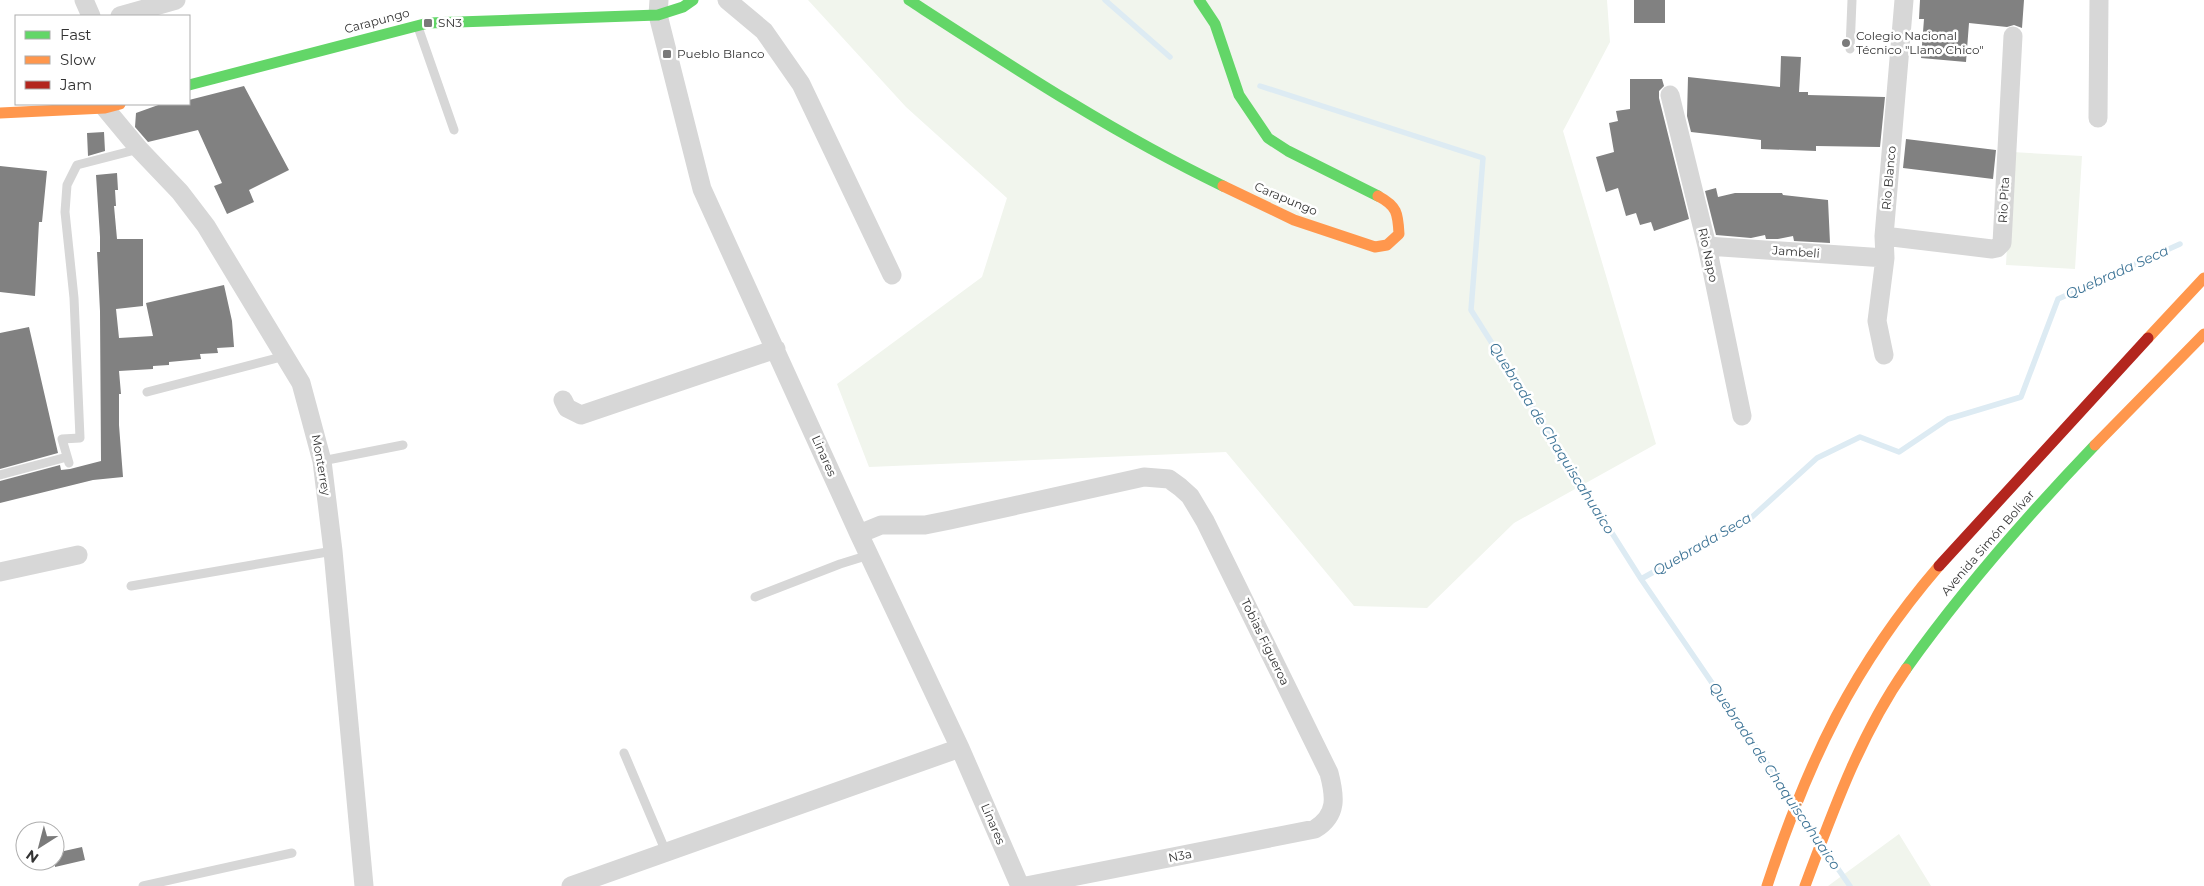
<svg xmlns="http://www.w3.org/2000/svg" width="2204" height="886" font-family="Montserrat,sans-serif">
  <rect width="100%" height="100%" fill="#fff"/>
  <path fill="#f1f5ed" d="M808,0H1607L1610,42L1563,131L1656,444L1514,523L1427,608L1354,606L1226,452L869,467L837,384L982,277L1007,198L906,107Z
    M2012,152L2082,156L2075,269L2006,265Z
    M1899,834L1931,886H1828Z"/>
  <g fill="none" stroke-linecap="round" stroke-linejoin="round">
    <path stroke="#ddebf3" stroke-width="5.5" d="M1105,0L1170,57
      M1260,86L1483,158L1471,310L1641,579L1790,797
      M1641,579L1752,517L1817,458L1860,437L1899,452L1948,419L2021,397L2058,299L2180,244
      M1800,813L1815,835
      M1827,853L1850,886"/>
  </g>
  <path fill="#818181" d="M1634,0H1665V23H1634Z
    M1920,0H2024L2022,28L2014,25L2007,27L1969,23L1966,62L1921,58L1924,19H1919Z
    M1781,56L1801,57L1799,92H1808V95L1885,97L1880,147L1816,146V151L1761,149V140L1691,132L1687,116L1688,77L1780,87Z
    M1630,79H1662L1664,86L1659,91V98L1689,219L1654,231L1651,222L1640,225L1636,213L1626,216L1618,188L1606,192L1596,157L1614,152L1609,123L1618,121L1616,111L1630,109Z
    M244,86L289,170L249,190L254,202L227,214L214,186L222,183L198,130L148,142L135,127L136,113L161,104H189V100Z
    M104,132L105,151L88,156L87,133Z
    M1906,139L1996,150L1993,179L1903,168Z
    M0,166L47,171L42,222H39L35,296L0,292Z
    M117,173L118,190H115L116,206H114L117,239H143V306L116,309L119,338L153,336L146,303L224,285L232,321L234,347L217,348L218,353L200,354L201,359L169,362V365L153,366V369L119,371L121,394H119V425L123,477L93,480L0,503V481L60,465L61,470L70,469L101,461L100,311L97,252H100V237L96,175Z
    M1716,188L1718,197L1735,193H1782L1783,195L1828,200L1830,243L1794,241L1793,236L1778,239H1766L1765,235L1751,238L1716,235L1705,191Z
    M29,327L58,453L0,469V333Z
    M82,847L85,860L55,867V853Z"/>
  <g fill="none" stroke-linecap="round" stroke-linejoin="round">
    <path stroke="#d7d7d7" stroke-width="9" d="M418,27L454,130
      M1850,49L1852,0
      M147,392L285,356
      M322,461L403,445
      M69,463L62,439L80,438L74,298L65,212L67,185L77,165L139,149
      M0,475L67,457
      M131,586L333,551
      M755,597L840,564L869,555
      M624,753L666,852
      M143,886L292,853"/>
    <path stroke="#d7d7d7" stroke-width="19" d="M84,0L91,16
      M659,0L658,15L702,189L859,534L960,748L1020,886
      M727,0L764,31L801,84L892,275
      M120,16L176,0
      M1670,95L1707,246L1742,416
      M105,108L139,149L180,192L206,226L301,383L322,461L333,551L364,886
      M2098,118L2099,0
      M1884,236L1992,249L1997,248L2002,243L2013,36
      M1707,246L1885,258
      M1884,355L1877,321L1885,258L1884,236L1904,0
      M563,400L567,408L581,415L776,349
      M859,534L881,525H925L950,520L1144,477L1169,479L1180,487L1190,496L1205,521L1329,773C1335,796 1338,815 1315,829L1026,886
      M0,572L78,555
      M571,886L960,748"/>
    <path stroke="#63d668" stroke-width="11" d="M909,0C1011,66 1113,133 1223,186
      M1199,0L1215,24L1239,95L1268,138L1288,151L1378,196
      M189,85L428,23L658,15L683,7L693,0
      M1906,669C1963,589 2027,516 2095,445"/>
    <path stroke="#ff974d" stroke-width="11" d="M0,113L105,108L120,104
      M1223,186L1294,220L1375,247L1387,245L1399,234C1398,213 1397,206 1378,196
      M2148,338L2204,278
      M2095,445L2204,334
      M1767,886C1808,761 1853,666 1939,566
      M1805,886C1833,811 1860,735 1906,669"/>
    <path stroke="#b3261e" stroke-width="11" d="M1939,566L2148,338"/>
  </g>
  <g fill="#7a7a7a" stroke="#fff" stroke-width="2">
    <rect x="423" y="18" width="10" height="10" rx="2.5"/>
    <circle cx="1846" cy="43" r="5"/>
    <rect x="662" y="49" width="10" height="10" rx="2.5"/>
  </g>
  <g text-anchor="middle" stroke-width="5" stroke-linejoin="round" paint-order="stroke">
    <g font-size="12" fill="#333" stroke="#fff">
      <text transform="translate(377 21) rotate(-15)" y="4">Carapungo</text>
      <text transform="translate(1889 178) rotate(-85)" y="4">Rio Blanco</text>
      <text transform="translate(1286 199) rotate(23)" y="4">Carapungo</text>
      <text transform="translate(2004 200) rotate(-87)" y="4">Rio Pita</text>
      <text transform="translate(1796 252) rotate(4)" y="4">Jambeli</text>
      <text transform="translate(1708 255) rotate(78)" y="4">Rio Napo</text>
      <text transform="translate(824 456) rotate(66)" y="4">Linares</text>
      <text transform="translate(321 465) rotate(80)" y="4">Monterrey</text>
      <text transform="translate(1988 543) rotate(-49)" y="4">Avenida Simón Bolívar</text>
      <text transform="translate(1265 642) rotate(64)" y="4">Tobias Figueroa</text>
      <text transform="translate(993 824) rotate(67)" y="4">Linares</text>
      <text transform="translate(1180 856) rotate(-11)" y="4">N3a</text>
    </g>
    <g font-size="12" fill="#333" stroke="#fff" text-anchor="start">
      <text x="438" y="27">SN3</text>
      <text x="1856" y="40">Colegio Nacional<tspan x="1856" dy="14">Técnico "Llano Chico"</tspan></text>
      <text x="677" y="58">Pueblo Blanco</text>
    </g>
    <g font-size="14" font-style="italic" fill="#3f7597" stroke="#fff">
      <text transform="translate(2117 272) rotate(-24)" y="5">Quebrada Seca</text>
      <text transform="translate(1552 438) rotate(58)" y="5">Quebrada de Chaquiscahuaico</text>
      <text transform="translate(1702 544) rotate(-30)" y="5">Quebrada Seca</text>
      <text transform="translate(1775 776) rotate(56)" y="5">Quebrada de Chaquiscahuaico</text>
    </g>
  </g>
  <rect x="15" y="15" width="175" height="90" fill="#ffffff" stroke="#adadad"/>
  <rect x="25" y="31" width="25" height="8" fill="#63d668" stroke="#adadad"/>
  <text x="60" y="40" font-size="15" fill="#333333">Fast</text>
  <rect x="25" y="56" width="25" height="8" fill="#ff974d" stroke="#adadad"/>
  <text x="60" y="65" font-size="15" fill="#333333">Slow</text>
  <rect x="25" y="81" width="25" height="8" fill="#b3261e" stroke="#adadad"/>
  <text x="60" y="90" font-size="15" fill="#333333">Jam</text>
  <g transform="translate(40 846) rotate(216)"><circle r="24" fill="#ffffff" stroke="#adadad"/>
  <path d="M0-4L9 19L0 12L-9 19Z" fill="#7a7a7a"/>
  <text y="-8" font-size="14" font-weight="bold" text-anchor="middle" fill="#333333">N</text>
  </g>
</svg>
